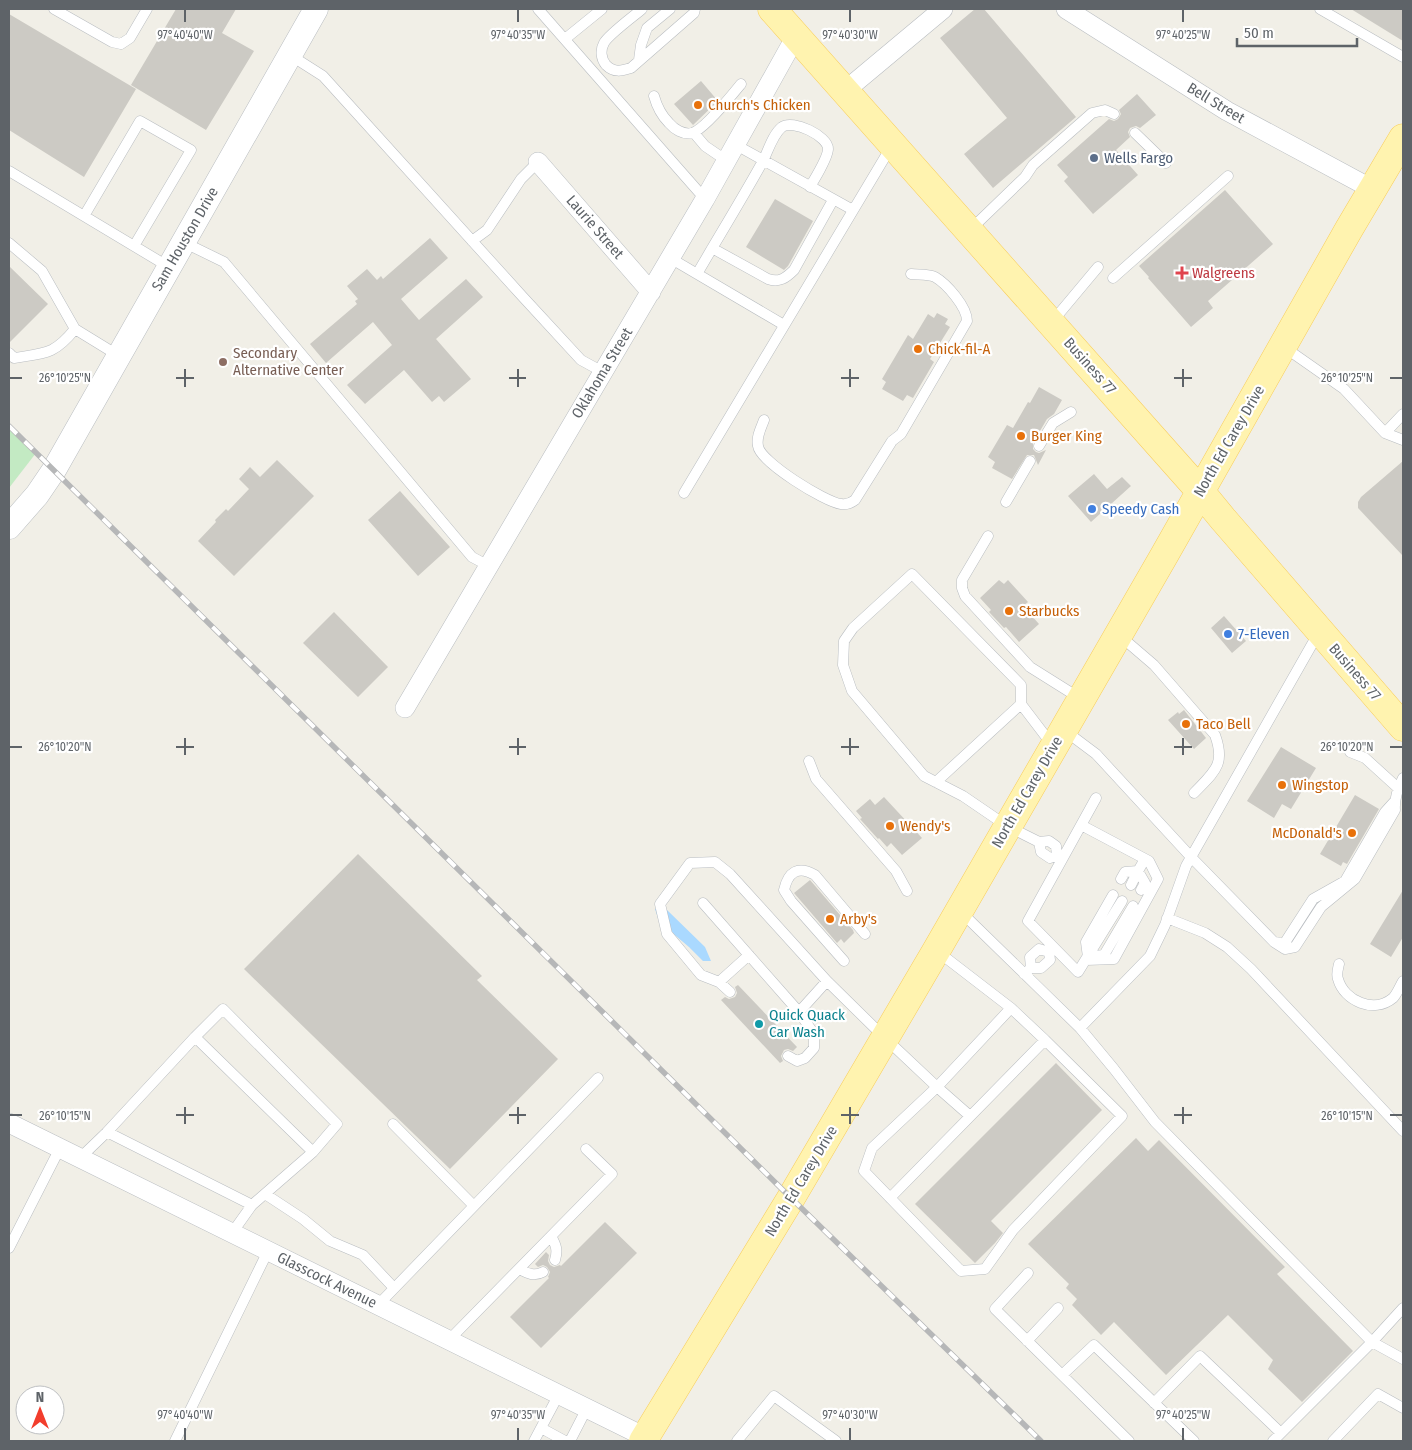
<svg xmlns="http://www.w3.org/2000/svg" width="1412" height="1450" font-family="'Fira Sans Condensed',sans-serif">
  <rect width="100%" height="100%" fill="#f1efe7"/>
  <path fill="#c3eac3" d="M9,426L36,453L9,488Z"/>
  <path fill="#aad9ff" d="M662,908L667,910L705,947L711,961H703L689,947L664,926L658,918L655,909Z"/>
  <path fill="#cccac4" d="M176,9H236L222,33L254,51L206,130L131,85Z
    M975,9H984L1076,117L993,188L964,154L1007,118L940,38Z
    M1351,9H1403V41Z
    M9,14L136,89L84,177L9,130Z
    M701,81L718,101L693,125L674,104Z
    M1137,94L1156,115L1140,128L1136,126L1130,128L1128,132L1130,137L1116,150L1138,175L1093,214L1064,181L1068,177L1057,165L1109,119L1114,121L1118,119L1121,114L1119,110Z
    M1225,190L1273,244L1208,301L1213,308L1191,327L1148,278L1149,277L1139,266Z
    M775,199L813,221L788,266L784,270L746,247Z
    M430,238L448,258L401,299L419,320L466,279L483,297L436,339L471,379L444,402L439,396L432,402L404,370L365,404L347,385L392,345L373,322L326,363L310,344L357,304L355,301L358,299L347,286L367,269L377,280L381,276L383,279Z
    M9,266L48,304L9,343Z
    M937,313L948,319L945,324L950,327L930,359L934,362L913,398L907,395L903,401L882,389L886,382L882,379L908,335L913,339L928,314L934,318Z
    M1039,387L1062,400L1054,414L1047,419L1033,443V449L1036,452L1039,453L1046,450L1038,465L1034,455H1027L1012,479L992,468L995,462L988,457L1007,425L1013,428L1028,402L1030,403Z
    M277,460L314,496L234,576L198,541L216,522L215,520L226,509L228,511L249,489L239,479L250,467L260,477Z
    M1403,461V556L1358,508V502L1361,497Z
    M1094,474L1107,489L1122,477L1131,486L1091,522L1068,496Z
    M400,491L450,547L418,576L368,520Z
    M999,580L1004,584L1008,580L1028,602L1023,606L1039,624L1019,642L1006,627L1004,628L989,612L991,610L980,598Z
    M334,612L388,667L358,697L303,643Z
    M1224,616L1246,641L1232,653L1211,628Z
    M1184,710L1206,738L1194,749L1168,720L1178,712L1179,714Z
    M1281,747L1316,768L1291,809L1282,804L1274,818L1247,801Z
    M1355,795L1379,809L1347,864L1343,862L1341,866L1320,854Z
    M884,797L922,838L902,855L891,843L887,847L879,838L878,839L860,819L862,818L856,811L870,799L875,805Z
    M358,854L482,976L477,980L558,1059L450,1169L244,969Z
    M810,880L853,930L854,933L844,943L841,939L837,943L794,893Z
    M1403,890V937L1391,957L1370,944Z
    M738,985L797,1047L793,1051L788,1049L784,1050L781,1056L783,1061L780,1063L721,1000L725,997L729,999L735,997L737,993L735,987Z
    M1056,1063L1102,1110L991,1221L1003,1233L995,1243L975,1263L915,1204Z
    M1136,1138L1148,1151L1159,1140L1285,1267L1277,1274L1353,1351L1302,1402L1268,1369L1273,1360L1228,1315L1166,1375L1114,1322L1101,1335L1072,1305L1077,1299L1066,1288L1069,1284L1028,1244Z
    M605,1222L637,1253L541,1348L510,1317L549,1278L548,1277L550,1272L547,1267L543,1265L538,1267L535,1264L546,1252L549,1255L548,1261L550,1265L554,1267L560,1265L561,1266Z"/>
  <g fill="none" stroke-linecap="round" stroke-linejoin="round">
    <defs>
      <path id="service" d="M54,9L112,42L121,44L130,38L147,9
        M538,9L705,199
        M642,9C634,16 608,35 604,43C600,50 601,59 606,65C614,73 621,71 631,68L694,13L695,9
        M1320,9L1403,57
        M565,39L602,9
        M290,55L323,76L522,296L581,360L603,372
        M639,60L641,45L647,28L670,9
        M654,96C657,107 661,115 669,123C674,129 683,135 692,133C704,130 732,95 741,84
        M694,133L705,146L727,161
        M1135,133L1166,163
        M736,145L853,210
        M9,171L169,267
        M84,216L140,121L191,150L134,246
        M970,230L1025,177L1033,165L1092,113L1105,110L1114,114
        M472,241L487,230L521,179L538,162
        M183,242L224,262L472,557L489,566
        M9,243L42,271L75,329L119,356
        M712,248L768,279C779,283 786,278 794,270L833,200
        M670,258L784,325
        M697,274C719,236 742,199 763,161C768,151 773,134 782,127C793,119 828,136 828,149C828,158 815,178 810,187
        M1113,278L1228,176
        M1052,322L1098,267
        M1284,347L1344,389L1385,433L1403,414
        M9,353L14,358C45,353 54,355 75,329
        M764,420C761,428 756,437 758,446C760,462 825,502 841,504C846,505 851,503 855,500L892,441L901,434L967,321C967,307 947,284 935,277C928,274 918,275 911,274
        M1385,433L1403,440
        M1039,446L1053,423L1071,412
        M684,493L891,147
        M1006,502L1030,461
        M988,536L962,580V588L965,596L1030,667L1081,699
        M1119,635L1154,665L1215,735C1226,765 1214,772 1194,793
        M1064,730L1096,754L1191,857L1274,942L1285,949L1295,947L1321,907L1355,879L1395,810C1394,798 1398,788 1403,778
        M1053,746L1021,704V685L912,574L853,628L844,641L843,665L852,691L924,776L963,796L1007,826L1039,842L1049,841L1056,846L1057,856
        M1350,752L1365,758L1398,788
        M809,761L816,779L896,871L907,891
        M936,782L1021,704
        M1096,798L1028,921L1078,972L1122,901
        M1081,825L1149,861L1158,879L1114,959L1086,960
        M1039,842L1041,852L1050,858L1057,856L1062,859
        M1121,879L1125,872L1138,871
        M1131,885L1138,871
        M1141,890L1145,883L1138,871L1145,859
        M703,903L799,1012L814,1034V1048L805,1058L797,1061L788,1056
        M960,911L1080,1028L1114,1069L1155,1122L1372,1342L1403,1359
        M1167,918L1205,933L1227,947L1251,969L1403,1131
        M1275,942L1284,944L1313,899L1345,881L1385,812L1394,802
        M1094,956L1104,955L1133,906
        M1088,957L1086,942L1113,895
        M844,961L791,901L784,890C788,872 798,865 815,875L865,934
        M1339,964C1338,969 1336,974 1338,979C1344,1001 1374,1014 1393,998C1397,994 1400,986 1403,981
        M1031,968L1030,957L1039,949L1049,952
        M1024,974L1031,968H1041L1050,960L1049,952
        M719,982L749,955
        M730,992L719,982L701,975L667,934L660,904L690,863L715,862L730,874L827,981L885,1038L937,1087L872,1148L864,1171L961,1271L985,1269L1013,1230L1122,1116L1045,1040L1011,1008L937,951
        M799,1012L827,981
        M1080,1028L1150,956L1165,925L1186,866L1319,632
        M195,1037L313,1152L252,1205
        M970,1116L937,1087L1011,1008
        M393,1124L474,1206
        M107,1132L195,1037L223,1009L337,1124L313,1152
        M80,1158L107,1132L252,1205L232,1233
        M265,1194L303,1219L330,1241L363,1255L394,1288
        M890,1198L1045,1040
        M551,1236C556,1245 558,1250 555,1260
        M9,1248L60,1148
        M519,1269C527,1273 534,1277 543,1272
        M1028,1273L995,1309L1129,1441
        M378,1305L598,1078
        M449,1340L612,1174L586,1149
        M1027,1341L1058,1308
        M1062,1375L1094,1345L1194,1441
        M1154,1403L1200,1356L1281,1433
        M541,1428L565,1441
        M175,1441L268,1251
        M534,1441L559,1394
        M570,1441L587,1408
        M737,1441L774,1396L836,1441
        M1273,1441L1372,1342L1403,1308
        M1333,1441L1378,1394L1403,1408"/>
      <path id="minor" d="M1066,9L1227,111L1372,189
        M846,90L943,9
        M538,162L651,292
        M405,708L705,199L796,36
        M9,1123L645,1437"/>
      <path id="tertiary" d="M9,527L37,495L54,470L316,9"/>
      <path id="primary" d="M772,9L1200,491L1223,519L1403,727
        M643,1441L791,1198L936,951L1165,554L1349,229L1403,138"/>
    </defs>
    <use href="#service" stroke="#b9bdc1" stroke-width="11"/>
    <use href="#minor" stroke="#b9bdc1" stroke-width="20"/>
    <use href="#tertiary" stroke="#b9bdc1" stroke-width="25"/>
    <use href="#primary" stroke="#f9cd59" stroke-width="29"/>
    <use href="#service" stroke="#fff" stroke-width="10"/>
    <use href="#minor" stroke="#fff" stroke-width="19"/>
    <use href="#tertiary" stroke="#fff" stroke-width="24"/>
    <use href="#primary" stroke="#fff3af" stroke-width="28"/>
    <defs>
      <path id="rail" d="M9,426L791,1198L1041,1441"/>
    </defs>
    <use href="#rail" stroke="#b6b7b8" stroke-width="5.5"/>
    <use href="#rail" stroke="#fff" stroke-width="4" stroke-dasharray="11" stroke-linecap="butt"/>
  </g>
  <path fill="none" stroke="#5e6368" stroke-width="2" d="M185,10V22M518,10V22M850,10V22M1183,10V22M185,369V387M518,369V387M850,369V387M1183,369V387M10,378H22M176,378H194M509,378H526M841,378H859M1174,378H1192M1390,378H1402M185,738V755M518,738V755M850,738V755M1183,738V755M10,747H22M176,747H194M509,747H526M841,747H859M1174,747H1192M1390,747H1402M185,1107V1124M518,1107V1124M850,1107V1124M1183,1107V1124M10,1115H22M176,1115H194M509,1115H526M841,1115H859M1174,1115H1192M1390,1115H1402M185,1428V1440M518,1428V1440M850,1428V1440M1183,1428V1440"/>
  <g fill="#e8710a" stroke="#fff" stroke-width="2">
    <circle cx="698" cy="105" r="5"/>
    <circle cx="918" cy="349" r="5"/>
    <circle cx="1021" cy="436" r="5"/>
    <circle cx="1009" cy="611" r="5"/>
    <circle cx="1186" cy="724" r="5"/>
    <circle cx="1282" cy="785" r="5"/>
    <circle cx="890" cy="826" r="5"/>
    <circle cx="1352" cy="833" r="5"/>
    <circle cx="830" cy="919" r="5"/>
  </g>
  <circle fill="#5c6f8a" stroke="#fff" stroke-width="2" cx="1094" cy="158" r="5"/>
  <path fill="#e0444e" stroke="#fff" stroke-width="2" d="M1179.5 265.5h5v5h5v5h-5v5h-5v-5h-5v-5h5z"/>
  <circle fill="#8d6e63" stroke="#fff" stroke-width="2" cx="223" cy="362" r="5"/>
  <g fill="#3f7fe0" stroke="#fff" stroke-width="2">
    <circle cx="1092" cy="509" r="5"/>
    <circle cx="1228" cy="634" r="5"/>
  </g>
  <circle fill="#0f9aa8" stroke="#fff" stroke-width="2" cx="759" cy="1024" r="5"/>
  <g text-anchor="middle" stroke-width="4.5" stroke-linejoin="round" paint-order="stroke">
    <g font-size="15" fill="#5e6368" stroke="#fff">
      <text transform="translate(1216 103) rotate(31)" y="5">Bell Street</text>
      <text transform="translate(595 227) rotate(49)" y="5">Laurie Street</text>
      <text transform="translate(185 239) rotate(-60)" y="5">Sam Houston Drive</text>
      <text transform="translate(1090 366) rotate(48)" y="5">Business 77</text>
      <text transform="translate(602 373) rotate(-59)" y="5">Oklahoma Street</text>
      <text transform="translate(1229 441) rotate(-60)" y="5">North Ed Carey Drive</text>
      <text transform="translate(1355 672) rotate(49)" y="5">Business 77</text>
      <text transform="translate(1027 792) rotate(-60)" y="5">North Ed Carey Drive</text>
      <text transform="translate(801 1181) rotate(-59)" y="5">North Ed Carey Drive</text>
      <text transform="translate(327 1280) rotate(26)" y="5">Glasscock Avenue</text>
    </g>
    <g font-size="15" fill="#c56008" stroke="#fff" text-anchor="start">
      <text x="708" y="110">Church's Chicken</text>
      <text x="928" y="354">Chick-fil-A</text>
      <text x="1031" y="441">Burger King</text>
      <text x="1019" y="616">Starbucks</text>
      <text x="1196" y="729">Taco Bell</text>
      <text x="1292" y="790">Wingstop</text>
      <text x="900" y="831">Wendy's</text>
      <text x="1342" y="838" text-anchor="end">McDonald's</text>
      <text x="840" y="924">Arby's</text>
    </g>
    <g font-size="15" fill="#4e5e75" stroke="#fff" text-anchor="start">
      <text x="1104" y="163">Wells Fargo</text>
    </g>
    <g font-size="15" fill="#be3a42" stroke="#fff" text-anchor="start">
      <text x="1192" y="278">Walgreens</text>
    </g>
    <g font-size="15" fill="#785e54" stroke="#fff" text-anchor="start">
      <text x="233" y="358">Secondary<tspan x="233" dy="17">Alternative Center</tspan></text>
    </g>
    <g font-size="15" fill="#366cbe" stroke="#fff" text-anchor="start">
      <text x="1102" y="514">Speedy Cash</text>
      <text x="1238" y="639">7-Eleven</text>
    </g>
    <g font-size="15" fill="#0d838f" stroke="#fff" text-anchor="start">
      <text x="769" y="1020">Quick Quack<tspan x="769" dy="17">Car Wash</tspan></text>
    </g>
  </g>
  <g font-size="12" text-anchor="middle" fill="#5e6368" stroke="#fff" stroke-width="4.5" stroke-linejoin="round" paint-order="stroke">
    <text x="185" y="39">97°40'40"W</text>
    <text x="518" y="39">97°40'35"W</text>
    <text x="850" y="39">97°40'30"W</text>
    <text x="1183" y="39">97°40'25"W</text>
    <text x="65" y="382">26°10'25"N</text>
    <text x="1347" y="382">26°10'25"N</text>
    <text x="65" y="751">26°10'20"N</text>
    <text x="1347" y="751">26°10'20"N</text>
    <text x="65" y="1120">26°10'15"N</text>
    <text x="1347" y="1120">26°10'15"N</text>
    <text x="185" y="1419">97°40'40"W</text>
    <text x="518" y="1419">97°40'35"W</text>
    <text x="850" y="1419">97°40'30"W</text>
    <text x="1183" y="1419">97°40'25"W</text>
  </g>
  <rect width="1412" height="1450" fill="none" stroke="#5e6368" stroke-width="20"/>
  <g transform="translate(40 1410)"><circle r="24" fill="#ffffff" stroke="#bfc1c3"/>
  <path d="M0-4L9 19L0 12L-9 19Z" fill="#f23d2c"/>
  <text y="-8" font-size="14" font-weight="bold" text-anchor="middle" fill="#5e6368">N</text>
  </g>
  <path d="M1237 38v8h120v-8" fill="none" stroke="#5e6368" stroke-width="2.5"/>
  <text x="1244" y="38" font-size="15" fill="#5e6368" stroke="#ffffff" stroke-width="4" paint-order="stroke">50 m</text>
</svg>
